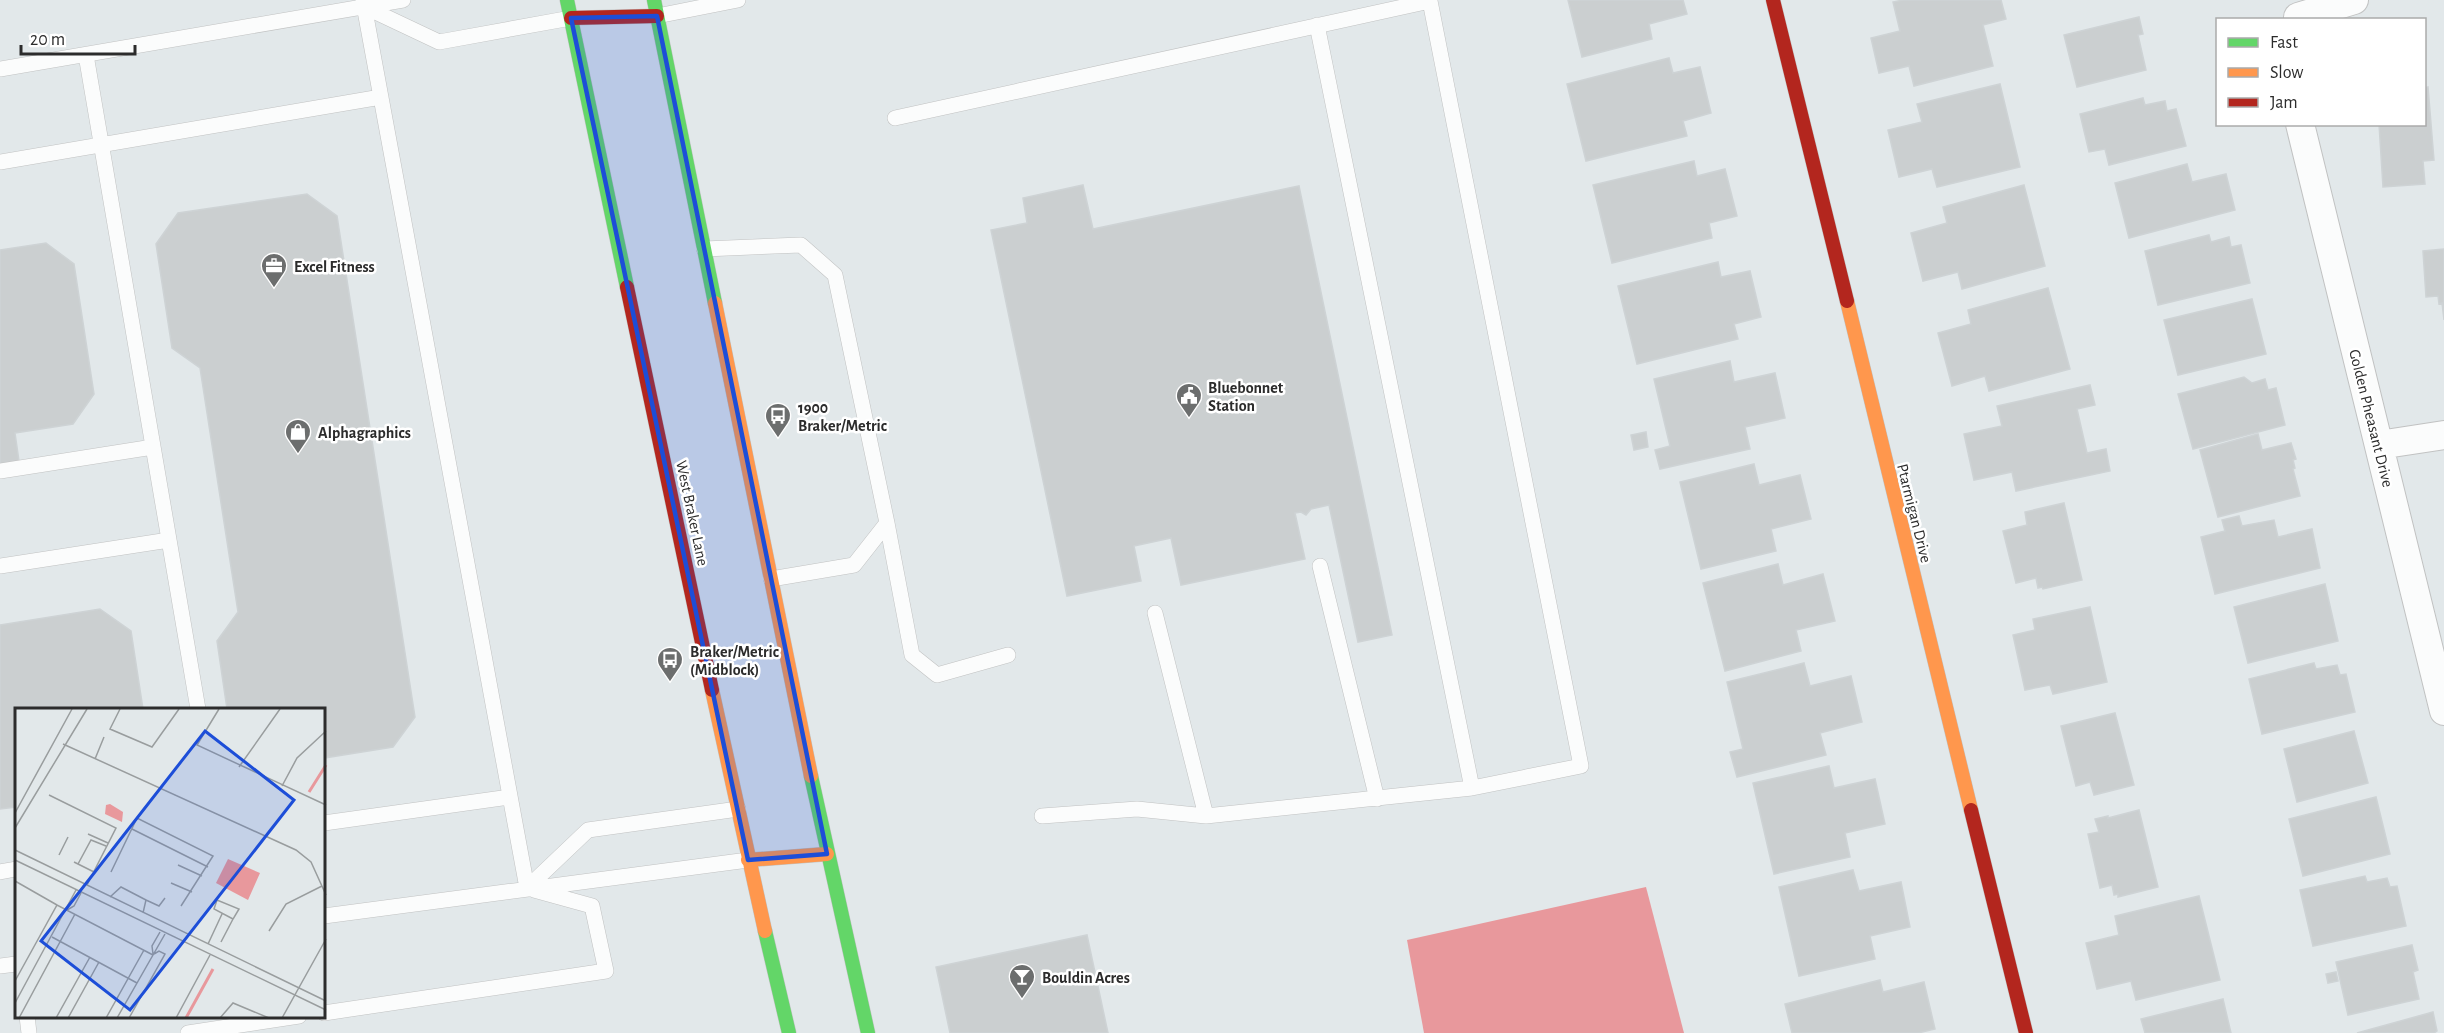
<svg xmlns="http://www.w3.org/2000/svg" width="2444" height="1033" font-family="'Alegreya Sans',sans-serif">
  <rect width="100%" height="100%" fill="#e2e8ea"/>
  <path fill="#e8989c" d="M1646,887L1684,1033H1424L1407,940Z"/>
  <path fill="#cbcfd0" stroke="#ced3d5" stroke-width="1.5" d="M1568,0H1683L1687,14L1649,24L1652,39L1582,57Z
    M1903,0H2001L2006,19L1983,25L1993,66L1914,86L1909,66L1879,73L1871,38L1900,31L1893,2Z
    M2139,17L2143,34L2138,35L2146,70L2077,87L2064,35Z
    M1669,58L1673,73L1700,67L1711,113L1683,121L1687,136L1586,161L1567,84Z
    M2000,84L2020,167L1937,187L1932,169L1899,177L1888,130L1922,122L1917,104Z
    M2428,87L2434,160L2423,161L2425,184L2383,187L2379,124H2424V88Z
    M2143,98L2145,105L2165,101L2167,111L2176,109L2186,146L2109,165L2105,149L2089,152L2080,114Z
    M1694,161L1697,176L1725,169L1737,216L1709,223L1712,238L1612,263L1593,185Z
    M2187,164L2192,182L2226,174L2235,210L2129,238L2115,183Z
    M1083,185L1093,229L1299,186L1392,635L1358,642L1329,505L1311,509L1306,515L1301,512L1295,513L1305,559L1181,585L1171,538L1134,546L1141,581L1067,596L991,230L1027,223L1023,198Z
    M2024,185L2045,266L1962,289L1958,272L1923,281L1911,233L1947,223L1943,207Z
    M307,194L337,216L415,717L393,747L324,758V709H227L217,641L238,612L200,368L172,348L156,244L178,213Z
    M2209,235L2211,242L2229,237L2231,247L2241,245L2250,283L2158,305L2145,251Z
    M46,243L74,264L94,394L73,424L15,433L20,468L0,471V250Z
    M2444,249V320L2442,303L2439,304L2438,296L2426,297L2423,251Z
    M1718,262L1721,277L1750,271L1761,317L1734,324L1738,339L1637,364L1618,286Z
    M2048,288L2070,369L1989,391L1985,376L1952,386L1938,333L1971,324L1968,310Z
    M2252,299L2266,354L2178,375L2164,320Z
    M1730,361L1734,382L1775,373L1785,418L1745,427L1750,449L1660,469L1655,450L1670,446L1654,379Z
    M2244,377L2252,383L2265,379L2268,390L2276,388L2285,425L2193,449L2178,394Z
    M2090,385L2095,405L2077,409L2087,453L2106,449L2110,471L2016,491L2012,472L1974,480L1964,434L2002,426L1997,406Z
    M1646,432L1648,447L1634,450L1631,435Z
    M2258,434L2262,450L2291,443L2296,459L2293,460L2295,468L2293,469L2300,496L2218,517L2200,450Z
    M1754,464L1759,485L1800,475L1811,519L1771,529L1776,551L1701,569L1680,482Z
    M2064,503L2082,580L2043,589L2042,587L2038,588L2036,578L2016,583L2003,531L2027,525L2025,512Z
    M2239,516L2242,526L2274,520L2278,537L2312,529L2320,568L2215,594L2201,537L2225,531L2222,520Z
    M1778,564L1783,585L1823,574L1835,621L1796,630L1801,651L1725,671L1703,583Z
    M2325,584L2338,641L2248,663L2234,607Z
    M2090,607L2107,682L2053,694L2050,685L2025,690L2013,635L2035,630L2033,619Z
    M100,609L131,631L143,709H16V807L0,809V625Z
    M1804,663L1810,686L1851,676L1862,722L1820,733L1826,755L1737,777L1730,752L1743,749L1727,682Z
    M2314,663L2316,669L2337,665L2340,675L2346,674L2355,712L2262,734L2249,679Z
    M2115,713L2134,785L2094,795L2090,782L2076,786L2061,726Z
    M2354,731L2368,783L2297,802L2284,749Z
    M1829,766L1834,788L1875,779L1885,824L1845,833L1850,857L1774,874L1753,783Z
    M2376,797L2390,854L2303,876L2289,819Z
    M2139,810L2158,887L2118,897V894L2114,895L2112,885L2100,888L2088,834L2099,832L2095,819L2108,816V818Z
    M1853,870L1859,891L1901,882L1910,927L1870,936L1875,959L1799,976L1779,887Z
    M2365,876L2367,882L2387,878L2390,887L2397,886L2406,926L2313,946L2300,890Z
    M2199,896L2220,980L2136,1000L2131,981L2097,989L2086,943L2119,935L2115,916Z
    M1087,935L1108,1033H950L936,967Z
    M2412,945L2418,970L2413,972L2419,999L2348,1015L2336,962Z
    M2336,972L2338,981L2328,983L2326,974Z
    M1880,980L1883,992L1924,982L1935,1029L1918,1033H1792L1785,1004Z
    M2223,999L2231,1033H2145L2141,1019Z
    M2433,1012L2437,1031L2434,1033H2357Z"/>
  <g fill="none" stroke-linecap="round" stroke-linejoin="round">
    <defs>
      <path id="lane" d="M363,0L527,888
        M365,7L439,42L571,18
        M657,16L738,0
        M1317,25L1472,788
        M86,55L198,709
        M0,69L403,0
        M895,118L1430,1L1581,766L1472,788L1206,816L1137,809L1042,816
        M0,162L381,97
        M704,249L801,245L835,275L887,523L854,565L771,579
        M0,471L153,447
        M887,523L912,655L937,675L1008,655
        M0,566L169,540
        M1320,566L1377,799
        M1155,613L1206,816
        M324,823L510,797
        M0,872L16,869
        M527,888L588,830L738,809
        M324,916L748,860
        M0,966L16,964
        M324,1013L606,971L592,906L534,890
        M27,1016L29,1033
        M188,1033L299,1016"/>
      <path id="street" d="M2298,20V17L2354,0
        M2300,124L2444,711
        M2379,445L2444,435"/>
      <path id="fast" d="M567,0L627,287
        M654,0L715,303
        M811,776L868,1033
        M765,931L789,1033"/>
      <path id="slow" d="M1847,301L1971,810
        M715,303L811,776
        M712,690L765,931
        M748,860L827,854"/>
      <path id="jam" d="M1773,0L1847,301
        M571,18L657,16
        M627,287L712,690
        M1971,810L2026,1033"/>
    </defs>
    <use href="#lane" stroke="#c1c2c2" stroke-width="16"/>
    <use href="#street" stroke="#c1c2c2" stroke-width="30"/>
    <use href="#fast" stroke="#c1c2c2" stroke-width="15"/>
    <use href="#slow" stroke="#c1c2c2" stroke-width="15"/>
    <use href="#jam" stroke="#c1c2c2" stroke-width="15"/>
    <use href="#lane" stroke="#fbfcfc" stroke-width="15"/>
    <use href="#street" stroke="#fbfcfc" stroke-width="28"/>
    <use href="#fast" stroke="#63d668" stroke-width="14"/>
    <use href="#slow" stroke="#ff974d" stroke-width="14"/>
    <use href="#jam" stroke="#b3261e" stroke-width="14"/>
  </g>
  <path fill="#1d4ed8" fill-opacity="0.2" stroke="#1d4ed8" stroke-width="4.5" stroke-linejoin="round" d="M657,16L827,854L748,860L571,18Z"/>
  <defs>
    <symbol id="office-pin" viewBox="-11 -11 22 30"><path d="M0 17L-7.5 6A9.5 9.5 0 1 1 7.5 6Z" fill="#6c6e6e" stroke="#fff"/><path d="M-6-3h4V-5.5h4V-3h4V5H-6ZM-1-4.5V-3h2v-1.5ZM-6 0V1H6V0Z" fill="#fff"/></symbol>
    <symbol id="civic-pin" viewBox="-11 -11 22 30"><path d="M0 17L-7.5 6A9.5 9.5 0 1 1 7.5 6Z" fill="#6c6e6e" stroke="#fff"/><path d="M-.6-6.5H3V-4.5H.6V-3L4-1V1h2V6H-6V1h2V-1L-.6-3ZM-1.2 2.5V6h2.4V2.5Z" fill="#fff"/></symbol>
    <symbol id="bus-pin" viewBox="-11 -11 22 30"><path d="M0 17L-7.5 6A9.5 9.5 0 1 1 7.5 6Z" fill="#6c6e6e" stroke="#fff"/><path d="M-5-6H5V4H4V6H2V4H-2V6H-4V4H-5ZM-3.5-4V0h7V-4ZM-3.5 1.2v1.5H-2V1.2ZM2 1.2v1.5H3.5V1.2Z" fill="#fff"/></symbol>
    <symbol id="shop-pin" viewBox="-11 -11 22 30"><path d="M0 17L-7.5 6A9.5 9.5 0 1 1 7.5 6Z" fill="#6c6e6e" stroke="#fff"/><path d="M-5-2.5h2.3a2.7 3.5 0 0 1 5.4 0H5L5.5 6h-11ZM-1.5-2.5h3a1.5 2.3 0 0 0-3 0Z" fill="#fff"/></symbol>
    <symbol id="bar-pin" viewBox="-11 -11 22 30"><path d="M0 17L-7.5 6A9.5 9.5 0 1 1 7.5 6Z" fill="#6c6e6e" stroke="#fff"/><path d="M-6-5H6L.8 .8V4.5H3.5V6h-7V4.5H-.8V.8Z" fill="#fff"/></symbol>
  </defs>
  <g fill-rule="evenodd">
    <use href="#office-pin" x="259" y="251" width="30" height="40"/>
    <use href="#civic-pin" x="1174" y="381" width="30" height="40"/>
    <use href="#bus-pin" x="763" y="401" width="30" height="40"/>
    <use href="#shop-pin" x="283" y="417" width="30" height="40"/>
    <use href="#bus-pin" x="655" y="645" width="30" height="40"/>
    <use href="#bar-pin" x="1007" y="962" width="30" height="40"/>
  </g>
  <g text-anchor="middle" stroke-width="5" stroke-linejoin="round" paint-order="stroke">
    <g font-size="16" font-weight="bold" fill="#2c2c2c" stroke="#fff" text-anchor="start">
      <text x="294" y="272">Excel Fitness</text>
      <text x="1208" y="393">Bluebonnet<tspan x="1208" dy="18">Station</tspan></text>
      <text x="798" y="413">1900<tspan x="798" dy="18">Braker/Metric</tspan></text>
      <text x="318" y="438">Alphagraphics</text>
      <text x="690" y="657">Braker/Metric<tspan x="690" dy="18">(Midblock)</tspan></text>
      <text x="1042" y="983">Bouldin Acres</text>
    </g>
    <g font-size="16" fill="#2c2c2c" stroke="#fff">
      <text transform="translate(2372 418) rotate(76)" y="6">Golden Pheasant Drive</text>
      <text transform="translate(693 513) rotate(78)" y="6">West Braker Lane</text>
      <text transform="translate(1915 513) rotate(76)" y="6">Ptarmigan Drive</text>
    </g>
  </g>
  <g transform="translate(15 708)">
    <rect width="310" height="310" fill="#e2e8ea"/>
    <path d="M95,96L108,104L107,114L90,106L91,97ZM213,151L245,165L233,192L201,175Z" fill="#e8989c"/>
    <path fill="none" stroke="#e8989c" stroke-width="3" d="M294,84L311,57M171,310L198,261"/>
    <path fill="none" stroke="#999d9e" stroke-width="1.5" d="M105,1L95,21L137,39L164,1M204,1L182,37L311,97M48,36L281,142L296,154L311,187M80,51L89,29M224,59L265,1M267,78L282,50L311,23M34,87L101,120L72,177M0,105L57,1M0,120L72,1M117,121L193,159M73,126L93,135M0,142L311,293M44,147L53,129M0,152L311,302M59,154L79,164M63,156L76,132L91,138M163,157L187,168M96,164L122,110L198,148L166,198M0,173L42,197M156,175L177,184M95,189L106,179L131,192L128,205M131,192L144,198L150,190M52,202L59,198L66,185M254,223L271,196L307,178M37,229L122,275M206,234L218,211L224,201L202,192L199,201L218,211M193,236L207,206M138,246L137,238L145,224M0,273L42,197L138,247M0,295L61,182M4,310L60,206M41,310L75,249M53,310L84,254M91,310L129,242M102,310L150,226M114,310L150,246L144,243L139,246M161,310L195,247M205,310L218,295L254,310M267,310L311,231"/>
    <path fill="#1d4ed8" fill-opacity="0.15" stroke="#1d4ed8" stroke-width="3" d="M190,23L279,92L115,302L26,233Z"/>
    <rect width="310" height="310" fill="none" stroke="#2c2c2c" stroke-width="3"/>
  </g>
  <rect x="2216" y="18" width="210" height="108" fill="#ffffff" stroke="#ababab" stroke-width="1.5"/>
  <rect x="2228" y="38" width="30" height="9" fill="#63d668" stroke="#ababab" stroke-width="1.5"/>
  <text x="2270" y="48" font-size="18" fill="#2c2c2c">Fast</text>
  <rect x="2228" y="68" width="30" height="9" fill="#ff974d" stroke="#ababab" stroke-width="1.5"/>
  <text x="2270" y="78" font-size="18" fill="#2c2c2c">Slow</text>
  <rect x="2228" y="98" width="30" height="9" fill="#b3261e" stroke="#ababab" stroke-width="1.5"/>
  <text x="2270" y="108" font-size="18" fill="#2c2c2c">Jam</text>
  <path d="M21 45v9h114v-9" fill="none" stroke="#2c2c2c" stroke-width="3"/>
  <text x="30" y="45" font-size="18" fill="#2c2c2c" stroke="#ffffff" stroke-width="4.5" paint-order="stroke">20 m</text>
</svg>
